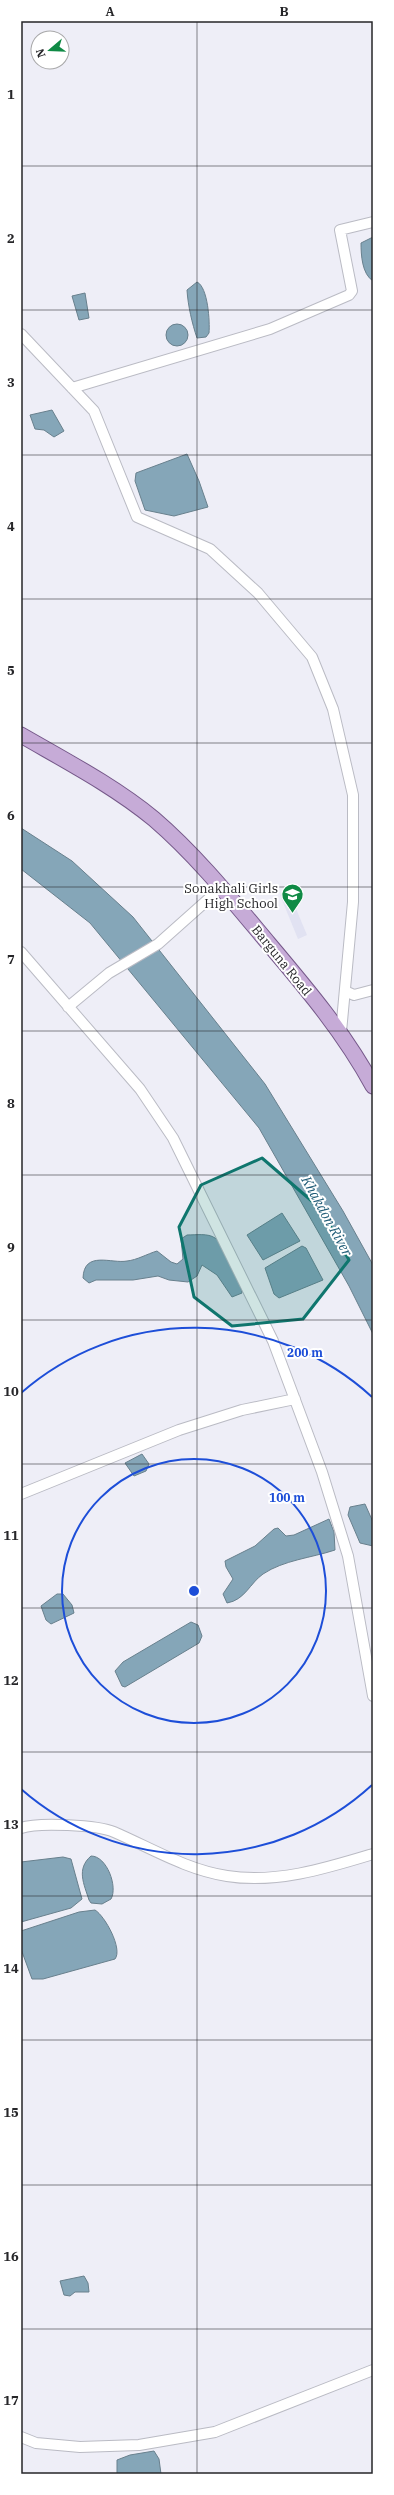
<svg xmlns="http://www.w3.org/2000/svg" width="394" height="2495" font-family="'IBM Plex Serif',serif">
  <rect width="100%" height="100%" fill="#eeeef7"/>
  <path fill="#e1e2f2" d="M289,892L307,935L298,939L280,895Z"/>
  <path fill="#85a6b8" stroke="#68808d" d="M373,237V281C362,274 361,255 361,243Z
    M197,282C208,287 210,322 209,333L206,337L197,338C192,323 188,306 187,290Z
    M85,293L89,318L79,320L72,296Z
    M166 335a11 11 0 1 1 22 0a11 11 0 1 1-22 0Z
    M52,410L64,431L54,437L44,430L35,429L30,415Z
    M187,454L199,481L208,507L174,516L145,510L135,481L136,473Z
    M21,828L72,861L133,917L265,1084L343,1211L373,1265V1334L349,1286L259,1128L90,923L21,869Z
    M282,1213L300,1241L263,1260L247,1235Z
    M187,1235C196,1235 208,1233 215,1238C225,1244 241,1282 242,1293L232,1297L217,1275L202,1265L197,1276L188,1282L169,1280L158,1276L133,1280H96L89,1283L83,1278C84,1250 112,1264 127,1261C137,1260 147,1254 157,1251L171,1262L177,1264L183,1259L181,1239Z
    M302,1246L306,1248L323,1280L279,1298L274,1294L265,1268Z
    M142,1454L149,1464L146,1471L134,1476L125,1463Z
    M365,1504L373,1522V1546L360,1543L348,1515L350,1507Z
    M329,1519L334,1532L335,1550C311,1558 284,1560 263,1574C250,1583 245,1600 227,1603L223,1594L233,1579L226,1567L225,1561L255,1546L274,1529L278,1528L286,1536L294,1535Z
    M57,1594H63L72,1605L74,1613L51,1624L46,1620L41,1606Z
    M191,1622L198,1625L202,1636L199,1643L125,1687L122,1686L115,1671L123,1662Z
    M91,1856C107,1856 118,1887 111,1899L102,1904L91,1903L89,1900C84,1884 76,1869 91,1856Z
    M63,1857L71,1859L82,1899L71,1908L21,1922V1862Z
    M95,1910C105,1916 123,1949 115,1959L43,1979H32L21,1949V1931L79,1912Z
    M84,2276L88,2283L89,2292H75L70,2296L64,2295L60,2281Z
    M154,2451L159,2459L161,2474H117V2460L130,2455Z"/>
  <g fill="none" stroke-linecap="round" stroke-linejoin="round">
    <defs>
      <path id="street" d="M21,334L94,411L137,517L210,549L258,593L312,657L333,709L353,795V902L341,1032
        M72,388L270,329L349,295L352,291L340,230L373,222
        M21,952L140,1089L173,1138L273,1341L322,1472L348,1556L373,1696
        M345,991L354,995L373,990
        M68,1007L109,973L158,944L222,887
        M21,1494L179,1430L242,1410L295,1399
        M21,1828C38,1822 98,1825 114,1832C151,1848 187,1870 227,1876C276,1884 327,1868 373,1854
        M21,2437L36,2443L80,2447L139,2445L215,2432L373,2370"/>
      <path id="primary" d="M21,735C66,761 114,786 154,819C197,856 233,901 269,944C307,989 345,1034 373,1086"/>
    </defs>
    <use href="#street" stroke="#babbc4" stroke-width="12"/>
    <use href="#primary" stroke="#755889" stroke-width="17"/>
    <use href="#street" stroke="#fff" stroke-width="10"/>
    <use href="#primary" stroke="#c6abd7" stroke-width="15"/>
  </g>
  <path fill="#0f766e" fill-opacity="0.2" stroke="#0f766e" stroke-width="3" stroke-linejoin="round" d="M262,1158L321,1209L349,1260L303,1319L232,1326L194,1297L179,1227L201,1185Z"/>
  <path fill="none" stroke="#262629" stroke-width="1" stroke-opacity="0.55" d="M197,21V2474M21,166H373M21,310H373M21,455H373M21,599H373M21,743H373M21,887H373M21,1031H373M21,1175H373M21,1320H373M21,1464H373M21,1608H373M21,1752H373M21,1896H373M21,2040H373M21,2185H373M21,2329H373"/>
  <g fill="none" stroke="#1d4ed8" stroke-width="2">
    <circle cx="194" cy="1591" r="132"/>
    <path d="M372 1785A263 263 0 0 1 21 1789M21 1393A263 263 0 0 1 372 1397"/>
  </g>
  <defs>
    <symbol id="university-pin" viewBox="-11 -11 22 30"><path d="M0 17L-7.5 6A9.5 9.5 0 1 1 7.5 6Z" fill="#0f8a45" stroke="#fff"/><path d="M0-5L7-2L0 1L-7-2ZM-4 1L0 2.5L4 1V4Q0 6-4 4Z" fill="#fff"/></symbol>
  </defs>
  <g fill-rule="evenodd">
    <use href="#university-pin" x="280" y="882" width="25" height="34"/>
  </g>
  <g text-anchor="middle" stroke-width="4" stroke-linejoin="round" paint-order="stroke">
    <g font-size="13" fill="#262629" stroke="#fff" text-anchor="end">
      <text x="278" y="893">Sonakhali Girls<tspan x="278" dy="15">High School</tspan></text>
    </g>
    <g font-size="13" fill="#262629" stroke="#fff">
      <text transform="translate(282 960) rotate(51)" y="5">Barguna Road</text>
    </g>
    <g font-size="14" font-style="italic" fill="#205c77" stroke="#fff">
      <text transform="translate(327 1216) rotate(61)" y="5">Khakdon River</text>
    </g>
  </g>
  <circle cx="194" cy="1591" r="6" fill="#1d4ed8" stroke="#fff" stroke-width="2"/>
  <g font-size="12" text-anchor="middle" font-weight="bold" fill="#1d4ed8" stroke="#fff" stroke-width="4" stroke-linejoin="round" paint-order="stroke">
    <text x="305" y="1357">200 m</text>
    <text x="287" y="1502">100 m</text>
  </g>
  <rect width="394" height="2495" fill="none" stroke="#ffffff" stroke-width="44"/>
  <g transform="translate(50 50) rotate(251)"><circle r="19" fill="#ffffff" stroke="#a8a8a9"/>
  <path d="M0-3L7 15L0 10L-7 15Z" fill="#0f8a45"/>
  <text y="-6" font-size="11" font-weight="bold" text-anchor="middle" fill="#262629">N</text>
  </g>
  <rect x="22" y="22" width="350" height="2451" fill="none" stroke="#262629" stroke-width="1.5"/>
  <g font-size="13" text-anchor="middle" font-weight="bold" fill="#262629">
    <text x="110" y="16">A</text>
    <text x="284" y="16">B</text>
    <text x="11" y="99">1</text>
    <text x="11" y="243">2</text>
    <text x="11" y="387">3</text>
    <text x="11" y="531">4</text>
    <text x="11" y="675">5</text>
    <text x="11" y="820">6</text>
    <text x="11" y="964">7</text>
    <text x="11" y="1108">8</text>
    <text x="11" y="1252">9</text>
    <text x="11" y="1396">10</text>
    <text x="11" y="1540">11</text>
    <text x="11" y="1685">12</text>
    <text x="11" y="1829">13</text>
    <text x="11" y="1973">14</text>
    <text x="11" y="2117">15</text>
    <text x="11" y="2261">16</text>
    <text x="11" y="2405">17</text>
  </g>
</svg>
